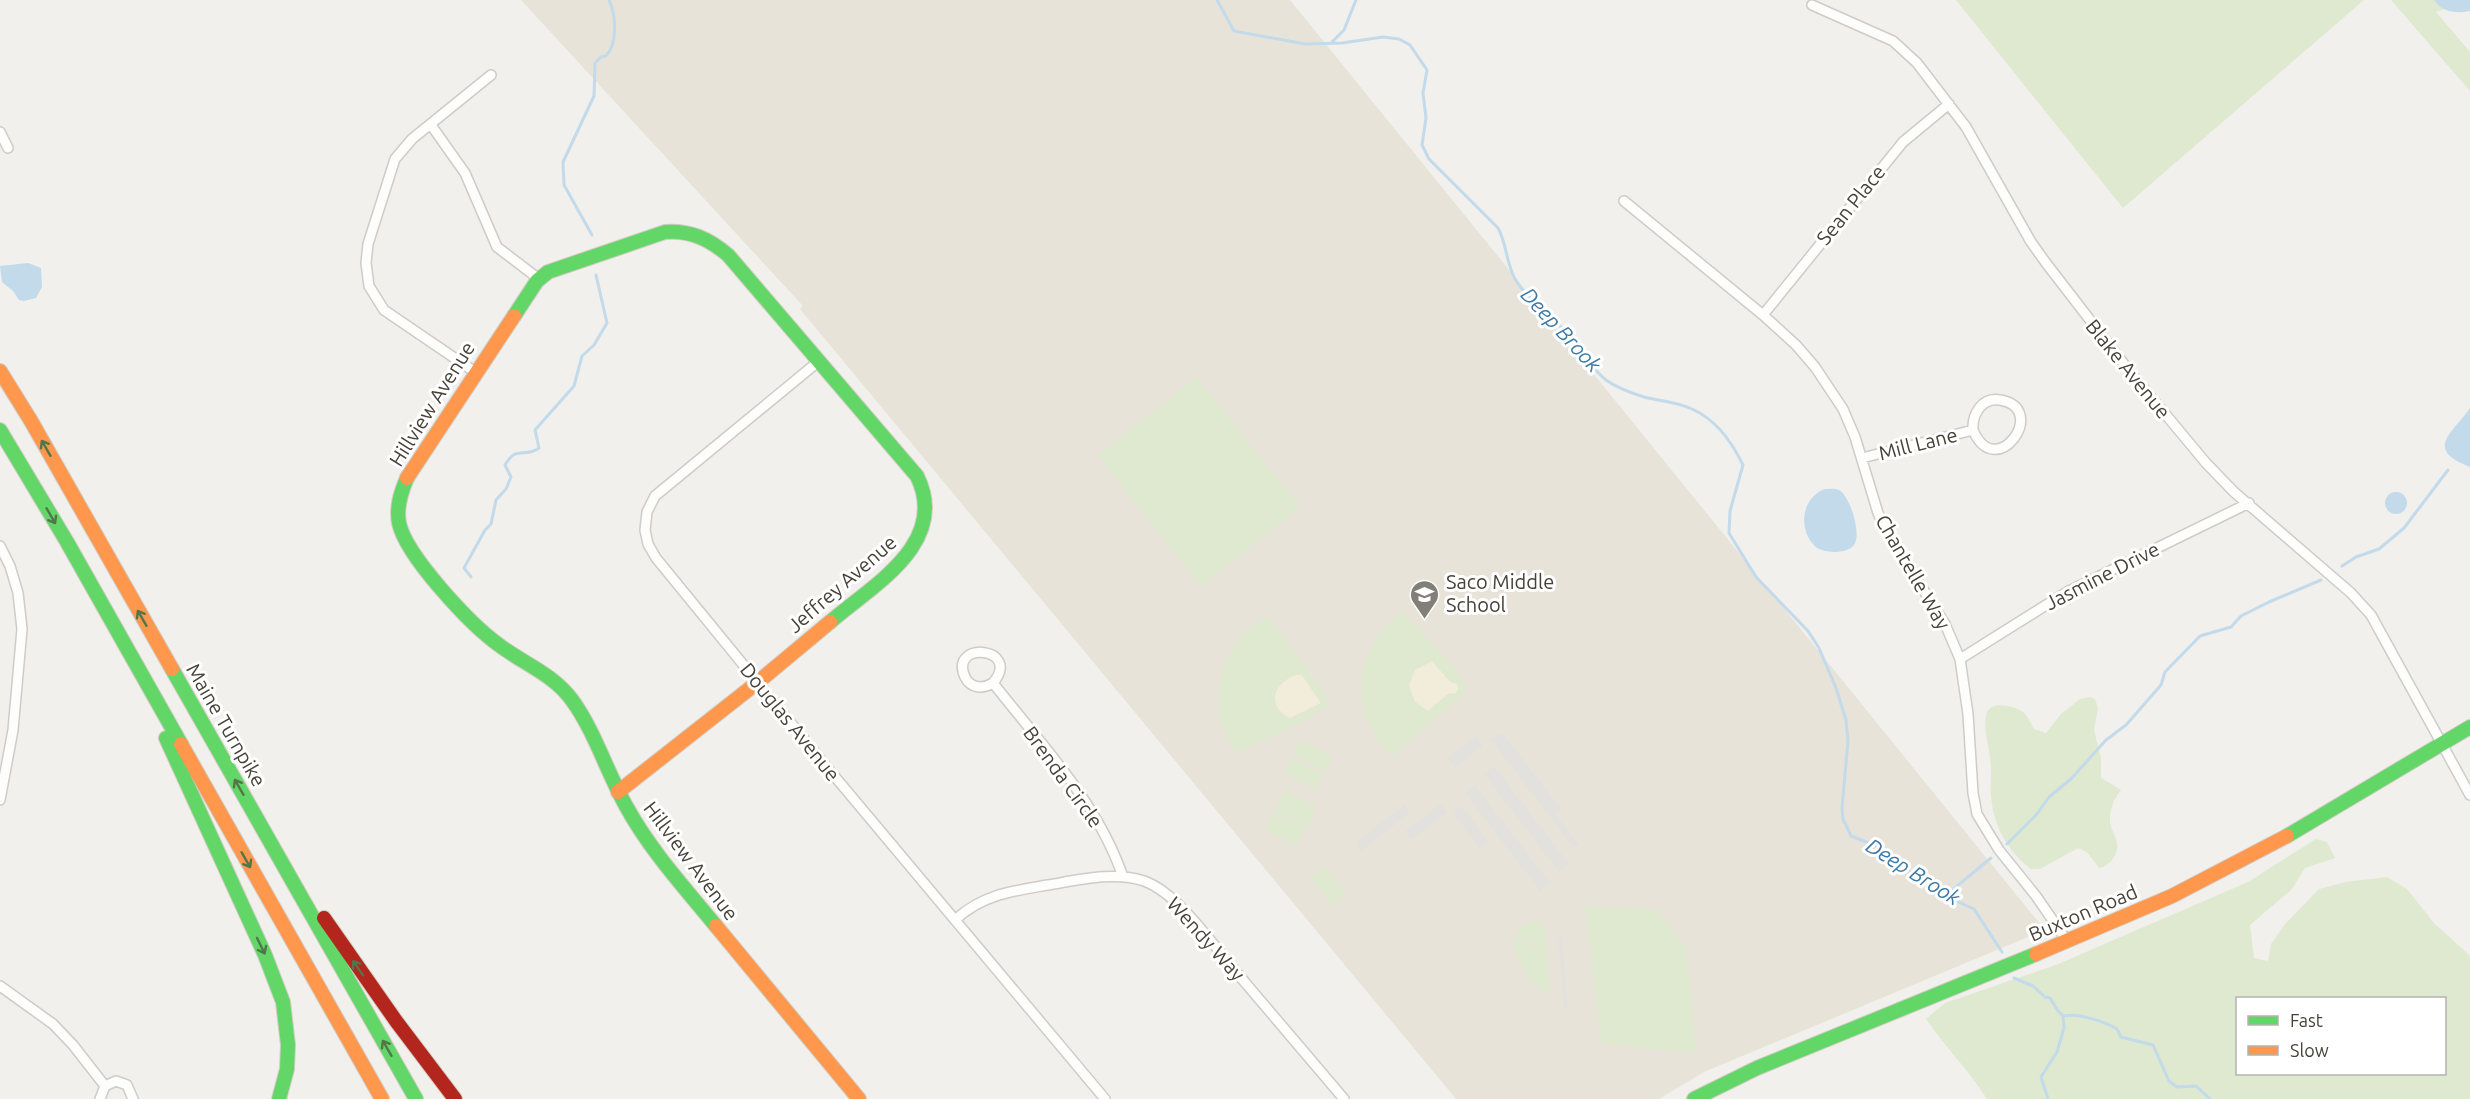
<svg xmlns="http://www.w3.org/2000/svg" width="2470" height="1099" font-family="Ubuntu,sans-serif">
  <rect width="100%" height="100%" fill="#f1f0ec"/>
  <path fill="#e7e3d9" d="M521,0H1290L2045,930L1704,1072L1659,1099H1456L800,309L803,306Z"/>
  <path fill="#dee9cf" fill-rule="evenodd" d="M1956,0H2364L2123,208Z
    M2391,0H2469L2436,12L2470,52V91Z
    M1196,377L1300,507L1201,586L1098,456Z
    M1402,611L1451,664L1465,685L1464,694L1392,756C1346,711 1354,650 1402,611ZM1432,661L1450,682L1458,685L1451,694L1413,699C1406,681 1413,666 1432,661Z
    M1268,617L1326,695L1327,706L1302,722L1236,753C1215,722 1213,690 1229,656C1238,638 1249,626 1268,617ZM1301,674L1316,697L1319,698L1317,707L1290,718L1282,713L1284,680Z
    M2090,697L2095,699L2098,708L2094,730L2101,758V778L2121,790C2115,797 2109,810 2110,821C2110,829 2116,835 2117,843C2119,854 2110,866 2099,868L2087,852L2078,848L2040,869H2031C2007,851 1993,825 1991,795C1990,783 1992,770 1990,758C1989,744 1982,727 1987,712C1992,700 2017,706 2024,713C2028,717 2031,724 2034,729L2046,733L2061,714L2080,699Z
    M1301,740L1332,756L1325,771L1293,755Z
    M1291,758L1323,775L1315,789L1284,773Z
    M1285,791L1316,808L1307,826L1275,809Z
    M1274,811L1306,828L1296,846L1265,829Z
    M2316,839L2327,842L2335,858L2305,868L2292,889L2250,925L2254,958L2268,961L2271,944L2285,924L2319,889L2346,882L2387,877L2407,889L2434,923L2470,956V1099H1987C1969,1070 1945,1047 1926,1019L1945,1003L2056,965L2248,882ZM2444,998V1074H2238V998Z
    M1325,867L1346,893L1332,905L1324,895L1334,886L1330,888L1320,876L1330,889L1323,894L1311,878Z
    M1585,906L1657,910L1687,950L1696,1053L1602,1044Z
    M1531,921L1540,923L1545,929L1550,991L1548,995C1534,987 1512,958 1514,941L1525,942L1532,947L1534,945L1533,942L1515,939L1521,927Z"/>
  <path fill="#f2edda" d="M1432,661L1450,682L1457,684L1458,689L1455,694L1449,693L1428,711L1415,702L1409,685L1415,670Z
    M1301,674L1321,703L1290,718C1263,704 1276,679 1301,674Z"/>
  <path fill="#e3e1dd" d="M1502,732L1562,810L1556,815L1579,844L1574,848L1491,740Z
    M1476,736L1483,746L1455,768L1447,757Z
    M1494,766L1569,864L1559,872L1484,774Z
    M1475,785L1550,883L1540,891L1465,793Z
    M1441,804L1447,812L1412,840L1405,831Z
    M1404,805L1410,813L1361,851L1355,843Z
    M1462,806L1489,842L1479,849L1453,812Z
    M1558,935H1562L1568,1009H1564Z"/>
  <path fill="#c2daea" d="M2434,0H2470V11C2456,14 2442,12 2434,0Z
    M28,263L41,268L42,287L36,298L24,301L19,300L13,291L2,282L0,266Z
    M2470,408V467C2423,449 2453,433 2470,408Z
    M1825,489C1829,489 1834,488 1839,490C1850,496 1862,534 1854,545C1849,551 1840,552 1833,552C1824,551 1817,550 1812,543C1798,525 1803,497 1825,489Z
    M2385 503a11 11 0 1 1 22 0a11 11 0 1 1-22 0Z"/>
  <g fill="none" stroke-linecap="round" stroke-linejoin="round">
    <path stroke="#c2daea" stroke-width="3" d="M1217,0L1234,31L1305,44L1342,43L1383,37L1399,39L1410,45L1427,70L1423,93L1426,118L1422,145L1429,159L1498,228C1507,244 1506,263 1515,279C1526,298 1544,309 1559,325C1576,344 1587,364 1606,380C1617,388 1631,393 1644,397C1659,401 1678,402 1692,409C1717,420 1732,442 1743,465L1730,511L1729,533L1756,577L1808,631L1819,648L1836,688L1846,720L1848,741L1842,808L1843,819L1851,836L1882,848L1918,879L1940,890L1945,896L1974,909L2002,952
      M1332,42L1344,30L1356,0
      M592,235L564,185L563,162L594,96L595,63L601,57L606,56C618,43 616,15 609,0
      M2342,566L2356,557L2379,549L2404,528L2448,470
      M471,577L464,568L485,530L491,524L496,500L506,489L511,477L505,465C517,444 524,459 539,448L535,430L574,386L582,356L594,345L607,323L596,275
      M2007,844L2037,814L2049,797L2071,779L2106,740L2126,725L2161,685L2165,672L2200,636L2231,627L2241,616L2269,602L2321,580
      M1945,896L1991,858
      M2014,978L2033,986L2045,997L2050,998L2058,1011L2063,1016C2079,1013 2103,1021 2117,1029L2121,1037L2153,1045L2169,1081L2177,1087L2196,1086L2210,1099
      M2048,1099L2041,1077L2057,1052L2064,1028L2063,1016"/>
    <defs>
      <path id="street" d="M1812,5L1893,41L1917,63L1966,127L2031,242L2046,263L2127,368L2206,463L2234,492L2351,593L2371,615L2470,795
        M431,125L465,173L497,247L539,279
        M0,132L8,148
        M1624,201L1763,315L1796,345L1815,367L1843,409L1855,437L1878,513L1888,534L1945,624L1960,659L1968,714L1973,793L1977,814L1999,850L2036,896L2067,941
        M1763,315L1903,142L1949,104
        M819,361L655,496L647,512L645,530L648,544L656,558L831,772L1105,1099
        M475,372L384,310L369,286L366,263L368,244L395,159L412,139L491,75
        M1862,458L1973,430C1996,484 2050,408 2000,400C1982,397 1972,414 1973,430
        M0,546L10,566L18,593L22,629L13,730L0,800
        M1960,659L2067,592L2249,503
        M993,683C983,689 971,689 965,677C948,640 1023,647 993,683C1041,744 1098,803 1123,877
        M956,919C984,894 1013,891 1048,885C1078,880 1115,871 1144,881C1178,893 1213,945 1237,973C1273,1015 1308,1057 1344,1099
        M0,986L53,1024L73,1045L105,1086
        M100,1099L105,1086L116,1081L127,1085L133,1099"/>
      <path id="fast" d="M514,316L537,281L548,272L665,232C690,230 709,239 728,255L917,476C950,543 873,585 830,622
        M0,430L67,542L181,744
        M407,478C401,492 396,507 399,523C406,556 471,625 499,645C524,664 553,674 572,700C594,730 607,772 626,806C650,850 684,887 716,926
        M172,669L416,1099
        M166,738L265,955L283,1002L288,1045L287,1069L279,1099
        M2287,836L2470,727
        M1694,1099L1757,1068L2036,954"/>
      <path id="slow" d="M0,371L31,421L172,669
        M407,478L514,316
        M181,744L382,1099
        M618,792L758,682L830,622
        M716,926L859,1099
        M2036,954L2172,896L2287,836"/>
      <path id="jam" d="M324,918L396,1021L455,1099"/>
    </defs>
    <use href="#street" stroke="#ceccc8" stroke-width="12"/>
    <use href="#fast" stroke="#d0cdc4" stroke-width="16"/>
    <use href="#slow" stroke="#d0cdc4" stroke-width="16"/>
    <use href="#jam" stroke="#d0cdc4" stroke-width="16"/>
    <use href="#street" stroke="#fdfdfc" stroke-width="9"/>
    <use href="#fast" stroke="#63d668" stroke-width="14"/>
    <use href="#slow" stroke="#ff974d" stroke-width="14"/>
    <use href="#jam" stroke="#b3261e" stroke-width="14"/>
  </g>
  <defs><path id="oneway-shaft" d="M-6 0H5M1.5-3L5.5 0L1.5 3" fill="none" stroke-width="1.6" stroke-linecap="round" stroke-linejoin="round" transform="scale(1.5)"/></defs>
  <g stroke="#517649">
    <use href="#oneway-shaft" transform="translate(46 448) rotate(-120)"/>
    <use href="#oneway-shaft" transform="translate(51 516) rotate(60)"/>
    <use href="#oneway-shaft" transform="translate(142 618) rotate(-120)"/>
    <use href="#oneway-shaft" transform="translate(239 787) rotate(-120)"/>
    <use href="#oneway-shaft" transform="translate(246 860) rotate(60)"/>
    <use href="#oneway-shaft" transform="translate(261 946) rotate(64)"/>
    <use href="#oneway-shaft" transform="translate(358 968) rotate(-125)"/>
    <use href="#oneway-shaft" transform="translate(387 1048) rotate(-120)"/>
  </g>
  <defs>
    <symbol id="school-pin" viewBox="-11 -11 22 30"><path d="M0 17L-7.5 6A9.5 9.5 0 1 1 7.5 6Z" fill="#827f78" stroke="#fff"/><path d="M0-5L7-2L0 1L-7-2ZM-4 1L0 2.5L4 1V4Q0 6-4 4Z" fill="#fff"/></symbol>
  </defs>
  <g fill-rule="evenodd">
    <use href="#school-pin" x="1408" y="578" width="33" height="45"/>
  </g>
  <g text-anchor="middle" stroke-width="6" stroke-linejoin="round" paint-order="stroke">
    <g font-size="20" fill="#474239" stroke="#fff">
      <text transform="translate(1851 205) rotate(-51)" y="7">Sean Place</text>
      <text transform="translate(2128 369) rotate(51)" y="7">Blake Avenue</text>
      <text transform="translate(432 404) rotate(-58)" y="7">Hillview Avenue</text>
      <text transform="translate(1918 444) rotate(-14)" y="7">Mill Lane</text>
      <text transform="translate(1913 572) rotate(60)" y="7">Chantelle Way</text>
      <text transform="translate(2102 576) rotate(-27)" y="7">Jasmine Drive</text>
      <text transform="translate(842 584) rotate(-41)" y="7">Jeffrey Avenue</text>
      <text transform="translate(790 722) rotate(51)" y="7">Douglas Avenue</text>
      <text transform="translate(226 725) rotate(60)" y="7">Maine Turnpike</text>
      <text transform="translate(1063 777) rotate(54)" y="7">Brenda Circle</text>
      <text transform="translate(691 861) rotate(53)" y="7">Hillview Avenue</text>
      <text transform="translate(2083 913) rotate(-23)" y="7">Buxton Road</text>
      <text transform="translate(1206 939) rotate(48)" y="7">Wendy Way</text>
    </g>
    <g font-size="20" fill="#474239" stroke="#fff" text-anchor="start">
      <text x="1446" y="589">Saco Middle<tspan x="1446" dy="23">School</tspan></text>
    </g>
    <g font-size="21" font-style="italic" fill="#3d7aa7" stroke="#fff">
      <text transform="translate(1561 330) rotate(47)" y="7">Deep Brook</text>
      <text transform="translate(1913 872) rotate(32)" y="7">Deep Brook</text>
    </g>
  </g>
  <rect x="2236" y="997" width="210" height="78" fill="#ffffff" stroke="#b5b3b0" stroke-width="1.5"/>
  <rect x="2248" y="1016" width="30" height="9" fill="#63d668" stroke="#b5b3b0" stroke-width="1.5"/>
  <text x="2290" y="1027" font-size="18" fill="#474239">Fast</text>
  <rect x="2248" y="1046" width="30" height="9" fill="#ff974d" stroke="#b5b3b0" stroke-width="1.5"/>
  <text x="2290" y="1057" font-size="18" fill="#474239">Slow</text>
</svg>
